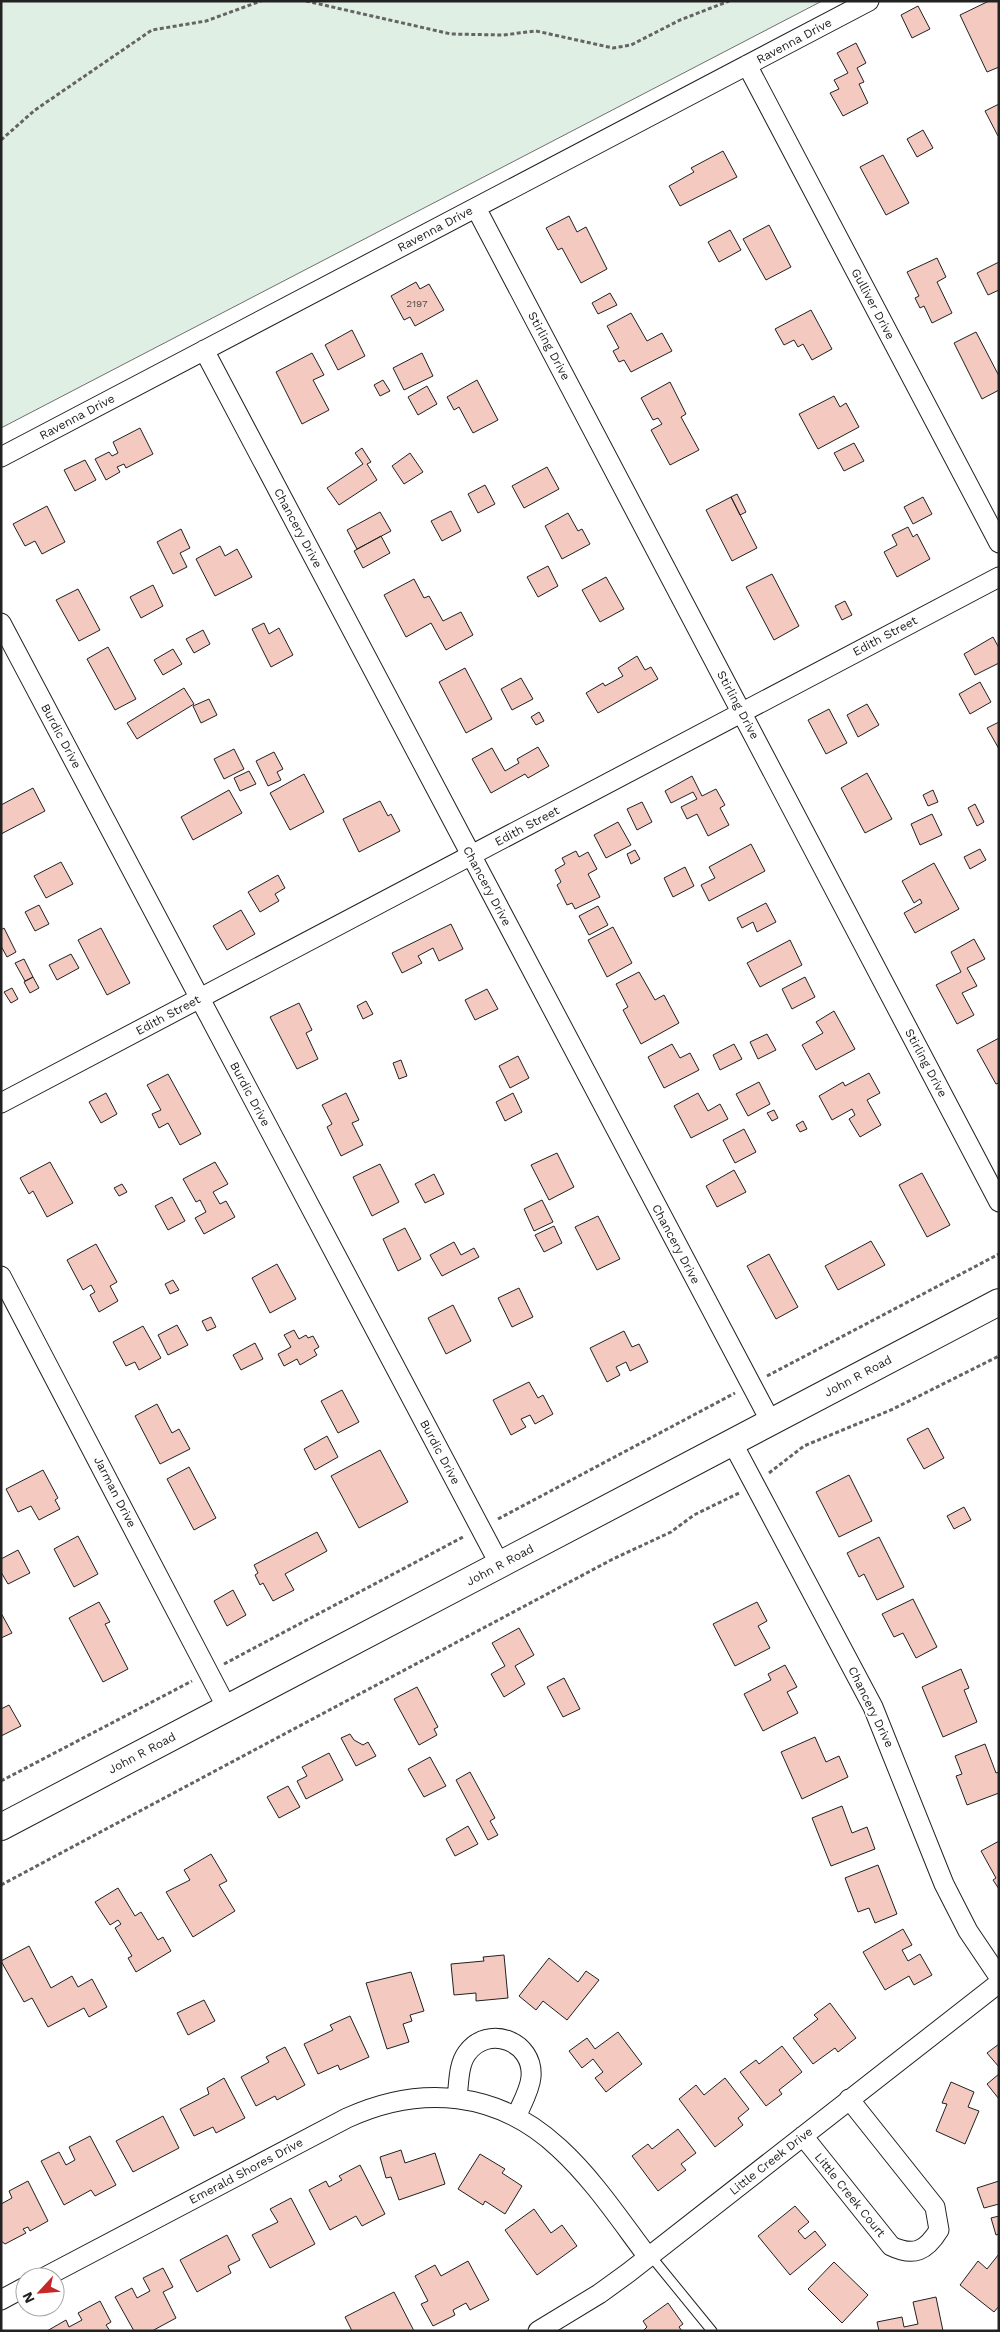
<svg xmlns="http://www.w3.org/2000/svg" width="1000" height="2332" font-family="'Work Sans',sans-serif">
  <rect width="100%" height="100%" fill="#fff"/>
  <path fill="#e0efe3" stroke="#6f6f6f" d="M1,1H822L1,428Z"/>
  <path fill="#f3c9c0" stroke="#222" d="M989,1H999V67L987,72L960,15Z
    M918,6L930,29L912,38L901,15Z
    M856,43L866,63L857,68L864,82L859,84L868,103L843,116L830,93L839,89L834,80L848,73L837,53Z
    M999,104V136H998L985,111Z
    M923,130L933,148L917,157L907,139Z
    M723,151L737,177L680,206L669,186L694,172L691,168Z
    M883,155L909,203L886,215L860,167Z
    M569,216L577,232L586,227L607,269L581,283L562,248L558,250L546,228Z
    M769,225L791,267L766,280L743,239Z
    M730,230L741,250L719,262L708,242Z
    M937,258L946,277L937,282L952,313L932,323L924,306L920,308L915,298L919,296L907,272Z
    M999,262V290L988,295L977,273Z
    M416,282L420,289L429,284L444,310L415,326L410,317L404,320L391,296Z
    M610,293L617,305L598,314L592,303Z
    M811,310L832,349L812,360L803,344L798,347L794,340L784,345L775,329Z
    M631,313L647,341L662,333L672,351L631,372L624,360L619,362L613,351L619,348L607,326Z
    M352,330L365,356L338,370L325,345Z
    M976,332L999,376V390L982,399L954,343Z
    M312,353L324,375L313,380L329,410L302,424L276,372Z
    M422,353L433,376L404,390L393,368Z
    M383,380L390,391L380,396L374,385Z
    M477,380L498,420L473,433L459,407L454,410L447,397Z
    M670,382L686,414L681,417L699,450L670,465L651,430L662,424L658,418L653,420L641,398Z
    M427,386L437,404L418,415L408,397Z
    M834,396L840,407L846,403L859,427L818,449L799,414Z
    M140,428L153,454L126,468L124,464L117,467L120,472L106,480L95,459L109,452L112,456L118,453L113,442Z
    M854,443L864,461L844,471L834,453Z
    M362,448L371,462L367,464L377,480L339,505L327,488L363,464L355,453Z
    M410,453L423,472L404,484L392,466Z
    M85,460L96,480L75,491L64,470Z
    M547,467L559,489L524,508L512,486Z
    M485,485L495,504L478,513L468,494Z
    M737,494L746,512L740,515L731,497Z
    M731,497L757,548L732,561L706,510Z
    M923,497L932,514L913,524L904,507Z
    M47,506L65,542L42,554L35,541L25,546L13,524Z
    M451,511L461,531L442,541L431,521Z
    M380,512L391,531L357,549L347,530Z
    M568,513L578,531L582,529L590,544L562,559L545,526Z
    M908,527L913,537L917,534L930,559L897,577L884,552L897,545L892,535Z
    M181,529L190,548L180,553L187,567L173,574L157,542Z
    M381,536L390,553L363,568L354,551Z
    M220,546L225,556L237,549L252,577L215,596L196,559Z
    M548,566L558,586L538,597L527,577Z
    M772,574L799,626L774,640L746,587Z
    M606,577L624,609L600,622L582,590Z
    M414,579L424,598L429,596L443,621L461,612L473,635L446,650L431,623L406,637L384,595Z
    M153,585L163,606L141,618L130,597Z
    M78,589L100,630L79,641L56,600Z
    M845,601L852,615L842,620L835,606Z
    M264,623L269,634L279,628L293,655L271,667L252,629Z
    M203,630L210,644L194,653L186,639Z
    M993,637L999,648V663L975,675L964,654Z
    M108,647L136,699L115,710L87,659Z
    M173,649L182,664L163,675L154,660Z
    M637,656L645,670L651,667L658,679L598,713L586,693L603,683L605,686L623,676L618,668Z
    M465,668L492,719L466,733L439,682Z
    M521,678L533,699L512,710L501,689Z
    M980,682L991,702L970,714L959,694Z
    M184,688L194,704L137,739L127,723Z
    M209,699L217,715L201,723L193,706Z
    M867,704L879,725L858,737L847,715Z
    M829,709L847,743L826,754L808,720Z
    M539,712L544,721L536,725L531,717Z
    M999,722V749L987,728Z
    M538,747L549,766L528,778L525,774L491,793L472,759L492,748L505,771L519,763L517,759Z
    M234,749L244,769L224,779L214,759Z
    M274,752L283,769L277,772L281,780L268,786L256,761Z
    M249,771L256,784L240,791L234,778Z
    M867,773L892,819L865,833L841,788Z
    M304,774L324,812L290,830L270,793Z
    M692,776L702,796L716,789L725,805L720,808L729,825L708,836L697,814L687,819L681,807L697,799L693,792L671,803L665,791Z
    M33,788L45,811L1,834V805Z
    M229,790L242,813L193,840L181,817Z
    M933,790L938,802L928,806L923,795Z
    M380,801L388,816L391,814L400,831L359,852L343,819Z
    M642,802L652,822L637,830L627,809Z
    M975,804L984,822L977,826L968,808Z
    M932,814L942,835L920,845L911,824Z
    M618,822L631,845L606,858L594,835Z
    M751,844L765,871L709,901L701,885L715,878L709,867Z
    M980,849L986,860L970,869L964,857Z
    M635,850L640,859L631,864L627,854Z
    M576,851L579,857L588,852L597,869L588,874L600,897L575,909L572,903L567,905L557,885L561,882L555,870L565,864L562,858Z
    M61,862L73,884L46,898L34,876Z
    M934,863L959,909L915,933L904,913L922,903L920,899L914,903L902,881Z
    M685,867L694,886L673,897L664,878Z
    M278,875L285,888L275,894L279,901L260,912L248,892Z
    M766,903L776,922L757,932L753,922L742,928L737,918Z
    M39,905L49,924L35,931L25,912Z
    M598,906L608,925L589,935L579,916Z
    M241,910L255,934L227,950L213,926Z
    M451,924L463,949L439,961L433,948L418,956L422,963L402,973L392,953Z
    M613,927L632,963L607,977L588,940Z
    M4,928L16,952L7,957L1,946V930Z
    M101,928L130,983L107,995L78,940Z
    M974,939L985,959L967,968L977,986L962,993L974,1015L957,1024L936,985L961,972L951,952Z
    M790,940L802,965L760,987L747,963Z
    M71,954L79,968L57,980L49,965Z
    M24,959L33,977L25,981L15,963Z
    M639,972L655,1000L664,995L679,1023L641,1044L623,1010L628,1007L616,984Z
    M33,977L39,988L30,993L24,982Z
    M805,977L815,997L792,1009L782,989Z
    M12,988L18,999L11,1003L4,992Z
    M487,989L498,1009L475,1020L465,1000Z
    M366,1001L373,1014L363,1019L357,1006Z
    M299,1003L312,1030L306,1033L318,1059L297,1069L270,1017Z
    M834,1011L855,1049L816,1070L802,1045L823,1033L816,1022Z
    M767,1034L776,1050L758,1059L750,1042Z
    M999,1038V1083L996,1084L977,1050Z
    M672,1044L680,1058L690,1053L699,1070L664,1088L648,1057Z
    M734,1044L742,1059L720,1070L713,1055Z
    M518,1056L529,1078L510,1088L499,1066Z
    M401,1060L407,1076L399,1079L393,1063Z
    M869,1073L880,1093L867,1100L881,1125L860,1137L849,1119L855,1115L852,1109L832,1120L819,1096L843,1082L845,1086Z
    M168,1074L201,1134L180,1145L168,1123L159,1128L152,1114L161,1110L147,1085Z
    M759,1082L770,1104L748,1116L736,1094Z
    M106,1093L117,1114L101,1123L89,1102Z
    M346,1093L359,1120L352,1123L363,1145L341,1156L327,1127L332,1124L322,1105Z
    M513,1093L522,1112L505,1121L496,1102Z
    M698,1093L708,1111L720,1104L728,1119L691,1138L674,1106Z
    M774,1110L778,1118L772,1121L767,1113Z
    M803,1121L807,1129L800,1132L796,1125Z
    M744,1129L756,1152L735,1163L723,1140Z
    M557,1153L574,1187L549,1200L531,1165Z
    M50,1162L73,1203L47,1217L33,1191L29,1194L20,1178Z
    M215,1162L228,1184L213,1192L220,1204L226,1201L235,1217L204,1234L195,1218L206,1212L200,1200L196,1202L183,1179Z
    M380,1164L399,1202L372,1216L353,1177Z
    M734,1170L746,1192L717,1207L706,1186Z
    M922,1173L950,1225L927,1237L899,1185Z
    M434,1174L444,1194L425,1203L415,1184Z
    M122,1184L127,1192L119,1196L114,1188Z
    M172,1197L185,1221L168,1230L155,1206Z
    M542,1200L553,1222L534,1231L524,1209Z
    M598,1216L620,1259L597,1270L575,1227Z
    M554,1226L562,1243L544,1252L535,1235Z
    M405,1228L421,1259L398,1271L383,1239Z
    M871,1241L885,1265L838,1290L825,1266Z
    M454,1242L461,1255L474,1248L479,1257L442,1276L430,1255Z
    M96,1244L117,1282L110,1286L118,1301L99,1312L90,1295L95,1292L91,1285L83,1290L67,1260Z
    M769,1254L798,1307L776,1319L747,1266Z
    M277,1264L296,1299L270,1313L252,1278Z
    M173,1280L179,1290L170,1294L165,1284Z
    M519,1288L533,1317L512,1327L498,1298Z
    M453,1305L471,1341L446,1354L428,1318Z
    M211,1317L216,1327L207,1331L202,1321Z
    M177,1325L188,1345L168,1355L158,1335Z
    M143,1326L161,1358L139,1370L135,1362L126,1366L113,1342Z
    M294,1330L299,1339L306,1335L308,1338L313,1336L319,1347L314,1350L317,1355L300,1365L297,1359L284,1366L278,1354L291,1347L284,1335Z
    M624,1331L632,1347L639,1344L648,1362L630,1371L626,1362L616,1367L620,1375L607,1382L590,1348Z
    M255,1343L263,1359L241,1370L233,1355Z
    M529,1382L538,1398L543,1395L553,1414L535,1424L530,1415L521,1419L526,1427L511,1435L493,1400Z
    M342,1390L359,1422L338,1433L321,1401Z
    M157,1404L172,1433L179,1429L190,1449L160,1464L135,1416Z
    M928,1428L944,1458L924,1469L907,1439Z
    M327,1436L338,1457L315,1470L304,1449Z
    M380,1450L408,1502L359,1528L331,1476Z
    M189,1467L216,1518L194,1530L167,1479Z
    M43,1470L58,1498L55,1500L60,1509L39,1520L31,1506L18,1512L6,1489Z
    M849,1475L872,1521L839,1537L816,1492Z
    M964,1507L971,1520L954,1529L947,1516Z
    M317,1532L327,1551L285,1574L294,1590L273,1601L263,1583L260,1585L255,1575L258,1573L254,1565Z
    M78,1536L98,1574L74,1587L54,1549Z
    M879,1537L904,1587L877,1600L864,1574L859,1577L847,1553Z
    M18,1550L30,1573L8,1584L1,1572V1559Z
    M233,1590L246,1615L227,1626L214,1601Z
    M913,1599L937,1647L916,1658L903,1633L894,1637L882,1614Z
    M99,1602L110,1622L105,1624L128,1669L103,1682L69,1618Z
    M757,1602L767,1621L758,1626L770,1648L735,1666L713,1624Z
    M1,1613L12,1633L1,1638Z
    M519,1628L534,1655L515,1666L525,1684L504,1697L491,1674L505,1666L492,1643Z
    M785,1665L797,1687L787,1692L798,1713L763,1731L744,1694L771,1680L768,1674Z
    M961,1669L969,1688L964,1690L977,1722L943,1737L922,1687Z
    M564,1678L580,1709L563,1717L547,1687Z
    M417,1687L438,1727L434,1729L437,1735L419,1745L394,1699Z
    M9,1705L21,1726L1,1736V1709Z
    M350,1734L354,1740L363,1745L368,1742L376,1756L356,1766L341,1738Z
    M815,1737L826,1762L839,1756L848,1777L802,1799L781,1752Z
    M985,1744L996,1773L999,1772V1793L967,1805L956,1776L962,1774L955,1756Z
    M329,1753L343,1780L306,1799L297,1781L307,1776L302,1767Z
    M430,1757L446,1786L424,1797L408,1769Z
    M470,1772L495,1818L490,1821L498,1835L488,1840L456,1780Z
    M288,1786L300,1807L279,1818L267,1797Z
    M842,1806L852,1833L867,1827L875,1849L831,1866L812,1818Z
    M468,1826L478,1844L455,1856L446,1839Z
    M999,1841V1889L993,1880L996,1878L981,1851Z
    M211,1854L227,1881L219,1885L235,1911L193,1937L166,1892L190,1880L184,1870Z
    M878,1865L897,1914L875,1923L869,1908L858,1912L845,1878Z
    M118,1888L135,1916L141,1912L158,1940L163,1937L171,1951L136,1972L128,1958L132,1956L115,1928L121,1924L118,1920L110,1925L95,1902Z
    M903,1929L912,1945L902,1950L908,1961L920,1954L932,1975L914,1985L909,1976L885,1990L863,1952Z
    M29,1946L51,1988L72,1976L78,1987L92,1979L107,2007L89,2017L84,2008L48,2027L32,1998L24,2002L1,1961Z
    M504,1955L508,1998L476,2001V1993L454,1995L451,1964L484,1961L483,1957Z
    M549,1958L578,1982L586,1971L599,1980L567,2020L543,2001L536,2010L519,1996Z
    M411,1972L424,2011L410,2015L412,2021L403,2024L409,2042L387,2049L366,1983Z
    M204,2000L215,2021L188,2035L177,2013Z
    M830,2003L856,2038L838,2052L835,2048L813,2064L793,2038L818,2019L814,2015Z
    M350,2016L369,2057L340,2070L338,2065L318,2074L304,2044L333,2030L330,2025Z
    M618,2032L642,2064L606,2092L595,2078L603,2072L593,2059L582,2068L569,2051L587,2038L595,2049Z
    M999,2044V2067L987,2053Z
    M782,2046L802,2072L779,2090L782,2094L766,2106L740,2072L756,2060L759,2064Z
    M285,2047L305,2085L277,2100L275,2096L256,2106L241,2077L269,2062L266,2057Z
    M999,2074V2099L987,2084Z
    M224,2078L245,2118L216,2133L213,2127L194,2136L180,2109L209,2094L207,2088Z
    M725,2078L749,2109L738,2118L743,2125L715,2147L679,2099L696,2085L704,2095Z
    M951,2082L974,2092L968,2107L979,2111L965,2144L936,2131L947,2104L942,2103Z
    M163,2116L179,2148L133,2172L116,2141Z
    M678,2129L696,2153L681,2164L686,2170L658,2191L632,2156L648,2144L652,2149Z
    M90,2136L116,2185L95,2196L91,2190L64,2205L41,2161L59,2152L66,2165L75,2160L69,2147Z
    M401,2150L405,2163L435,2153L445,2184L399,2200L391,2177L386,2178L380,2157Z
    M480,2154L505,2169L502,2173L522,2186L505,2214L485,2201L483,2205L458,2189Z
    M360,2165L385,2214L362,2226L356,2216L330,2230L309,2190L326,2181L329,2187L342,2180L339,2176Z
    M28,2181L48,2221L30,2231L28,2227L23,2229L26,2233L5,2244L1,2241V2204L12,2198L9,2191Z
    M999,2181V2204L984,2208L977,2188Z
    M291,2198L315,2244L270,2268L252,2235L278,2222L270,2209Z
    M795,2206L809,2222L798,2231L805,2239L815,2231L826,2245L790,2275L758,2236Z
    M534,2209L551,2233L562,2225L577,2246L537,2275L505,2230Z
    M999,2216V2234L996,2235L991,2218Z
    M227,2235L240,2260L228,2266L231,2273L197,2292L180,2260Z
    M999,2254V2306L994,2312L960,2285L978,2261L987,2269Z
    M468,2261L489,2300L470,2310L466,2303L453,2310L455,2315L433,2326L421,2304L428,2301L415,2276L435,2265L441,2276Z
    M834,2262L868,2295L842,2323L808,2289Z
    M163,2268L173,2287L163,2292L176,2318L152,2331H134L115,2297L132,2288L137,2298L150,2291L143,2278Z
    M394,2292L414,2331H352L345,2317Z
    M936,2297L943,2331H879L877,2322L902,2317L904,2327L918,2324L913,2302Z
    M100,2301L111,2322L106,2325L110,2331H47L66,2320L69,2327L82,2320L78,2313Z
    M668,2303L683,2324L679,2327L682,2331H643L647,2327L643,2321Z"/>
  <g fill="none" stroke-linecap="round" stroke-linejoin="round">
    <defs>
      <path id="lane" d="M650,2255L712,2331"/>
      <path id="street" d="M747,65L999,543
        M476,208L999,1202
        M204,350L771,1422
        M1,457L869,1
        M1,623L500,1565
        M1,1103L999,577
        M1,1276L227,1708
        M732,1442L873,1707L944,1884L968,1931L999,1977
        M457,2098C459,2084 458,2065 467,2053C488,2024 534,2041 531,2077C530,2090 521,2105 516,2117
        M803,2136L891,2246C914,2257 926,2251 939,2230L935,2207L849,2099
        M45,2277L347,2118C421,2084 498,2091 559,2148C593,2179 620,2220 648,2257
        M1,2300L25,2287
        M538,2331L599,2294L628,2273L999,1983"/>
      <path id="secondary" d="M1,1827L999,1302"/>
    </defs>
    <use href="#lane" stroke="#222" stroke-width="11"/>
    <use href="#street" stroke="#222" stroke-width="21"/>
    <use href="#secondary" stroke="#222" stroke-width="28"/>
    <path stroke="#646464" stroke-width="3" stroke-dasharray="4 2.5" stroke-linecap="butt" d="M306,1L451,34L503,35L536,31L613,48L631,45L680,20L729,1
      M1,140L35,110L152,30L206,21L261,1
      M767,1376L999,1254
      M769,1473L804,1446L893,1409L999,1356
      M498,1519L735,1393
      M224,1664L463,1537
      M1,1781L192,1681
      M1,1885L611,1560L671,1532L694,1515L739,1493"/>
    <use href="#lane" stroke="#fff" stroke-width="9"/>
    <use href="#street" stroke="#fff" stroke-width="19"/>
    <use href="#secondary" stroke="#fff" stroke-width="26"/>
  </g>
  <g text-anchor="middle" stroke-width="4" stroke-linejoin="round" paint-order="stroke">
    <g font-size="10" fill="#564c4a">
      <text x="417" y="307">2197</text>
    </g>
    <g font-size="12" fill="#222" stroke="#fff">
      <text transform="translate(794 41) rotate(-28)" y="4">Ravenna Drive</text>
      <text transform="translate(435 229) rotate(-28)" y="4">Ravenna Drive</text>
      <text transform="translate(873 304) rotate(62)" y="4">Gulliver Drive</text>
      <text transform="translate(549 346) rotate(62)" y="4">Stirling Drive</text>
      <text transform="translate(77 417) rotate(-28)" y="4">Ravenna Drive</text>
      <text transform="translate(298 528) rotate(62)" y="4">Chancery Drive</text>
      <text transform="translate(885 636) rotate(-28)" y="4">Edith Street</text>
      <text transform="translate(738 705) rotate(62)" y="4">Stirling Drive</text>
      <text transform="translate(61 736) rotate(62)" y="4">Burdic Drive</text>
      <text transform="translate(527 826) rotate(-28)" y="4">Edith Street</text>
      <text transform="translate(487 886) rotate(62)" y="4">Chancery Drive</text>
      <text transform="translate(168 1015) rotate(-28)" y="4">Edith Street</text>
      <text transform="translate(926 1063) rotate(62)" y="4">Stirling Drive</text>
      <text transform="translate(250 1094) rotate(62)" y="4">Burdic Drive</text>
      <text transform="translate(676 1244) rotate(62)" y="4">Chancery Drive</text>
      <text transform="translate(858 1376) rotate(-28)" y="4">John R Road</text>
      <text transform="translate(440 1452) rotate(62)" y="4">Burdic Drive</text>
      <text transform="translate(115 1492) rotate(63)" y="4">Jarman Drive</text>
      <text transform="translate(500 1565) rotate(-28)" y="4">John R Road</text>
      <text transform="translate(871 1707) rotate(64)" y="4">Chancery Drive</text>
      <text transform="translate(142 1753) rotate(-28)" y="4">John R Road</text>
      <text transform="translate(771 2161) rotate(-38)" y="4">Little Creek Drive</text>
      <text transform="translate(246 2171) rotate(-28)" y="4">Emerald Shores Drive</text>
      <text transform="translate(850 2195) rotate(51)" y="4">Little Creek Court</text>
    </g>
  </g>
  <rect width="1000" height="2332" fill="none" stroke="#222222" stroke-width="5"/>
  <g transform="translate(40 2292) rotate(244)"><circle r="24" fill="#ffffff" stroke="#a7a7a7"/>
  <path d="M0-4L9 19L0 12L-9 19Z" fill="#c62828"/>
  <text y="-8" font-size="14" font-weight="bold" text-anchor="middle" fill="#222222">N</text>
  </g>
</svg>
